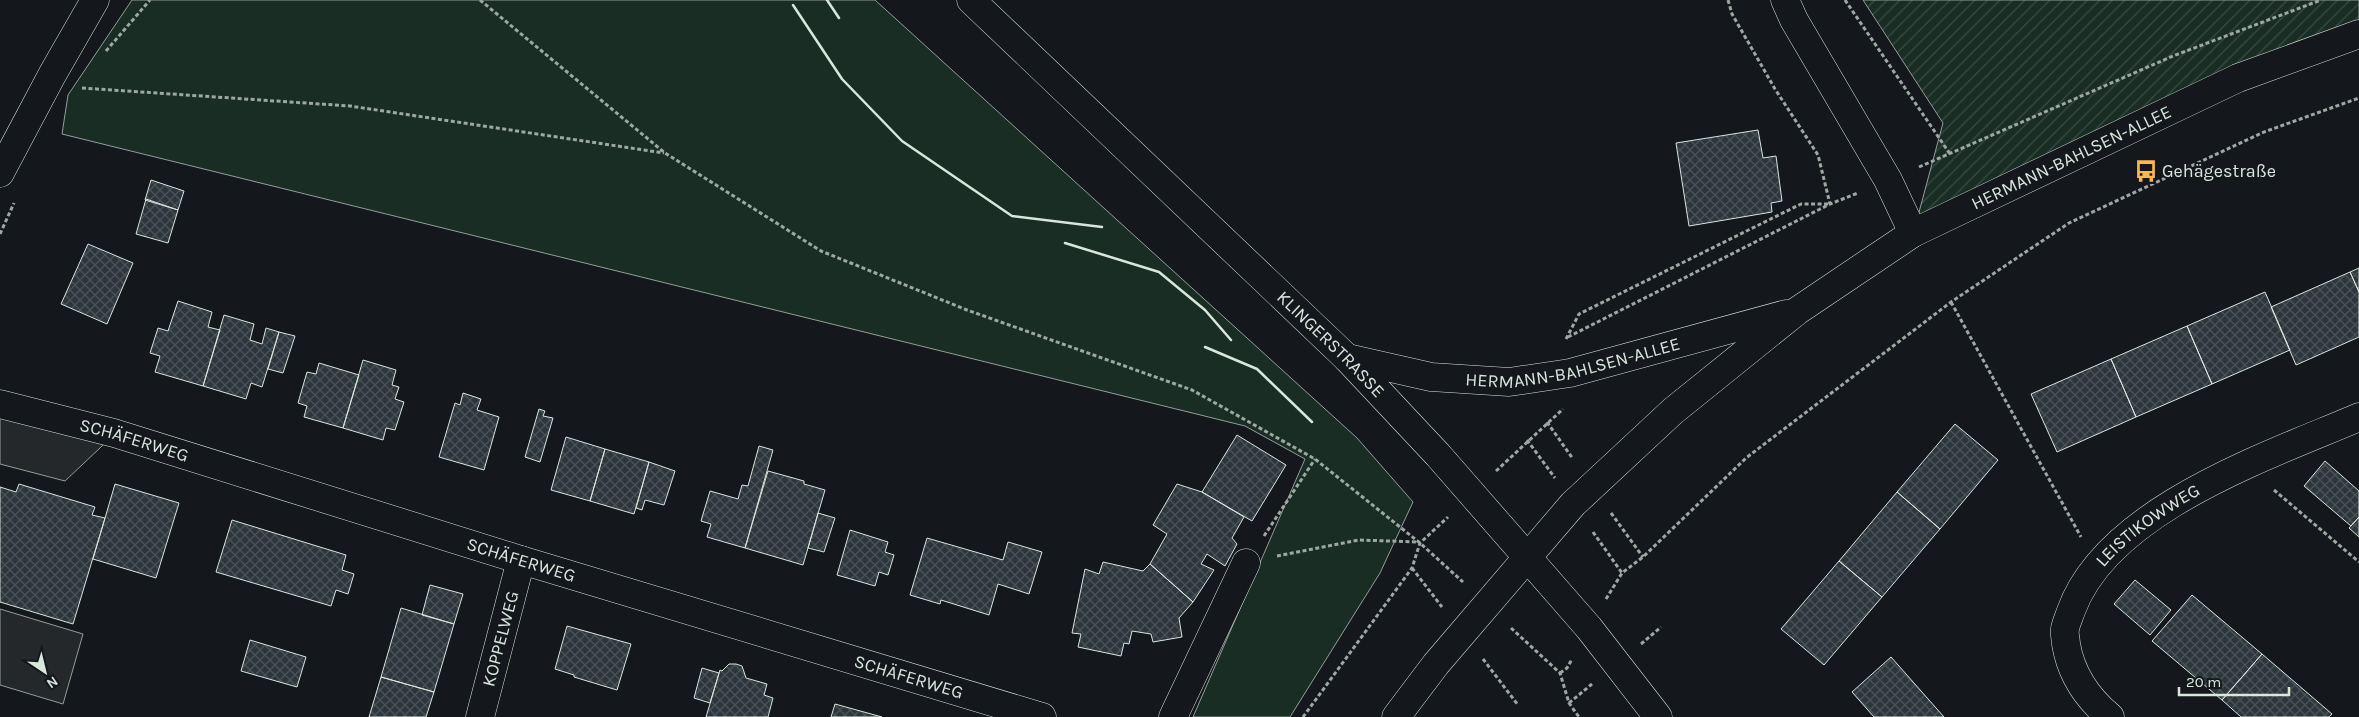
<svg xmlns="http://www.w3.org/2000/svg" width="2359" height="717" font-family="Karla,sans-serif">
  <defs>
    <pattern id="garden-furrows" width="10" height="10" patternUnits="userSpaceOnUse" patternTransform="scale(1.25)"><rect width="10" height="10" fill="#1a2d24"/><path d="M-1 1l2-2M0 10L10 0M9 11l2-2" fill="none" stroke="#3b4b43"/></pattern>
    <pattern id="building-cross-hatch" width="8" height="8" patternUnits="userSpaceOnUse" patternTransform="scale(1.25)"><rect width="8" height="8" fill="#2c363c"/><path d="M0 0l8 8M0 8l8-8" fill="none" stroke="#4a5358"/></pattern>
  </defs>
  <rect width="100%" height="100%" fill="#14181c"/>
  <path fill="#1a2d24" stroke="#939e99" d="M132,0H875L1357,438L1413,502L1380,573L1290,717H1193L1305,459L1245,426L62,134L68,95Z"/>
  <path fill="url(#garden-furrows)" stroke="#939e99" d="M1863,0H2359V34L1915,227L1943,123Z"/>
  <path fill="#24282b" stroke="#939e99" d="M0,404L119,430L65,481L0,464Z
    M0,609L83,634L63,704L0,685Z"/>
  <path fill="url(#building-cross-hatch)" stroke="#d8e6dc" d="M1758,130L1763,158L1776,156L1782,201L1771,203L1772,212L1689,226L1676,143Z
    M151,180L184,191L178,210L145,200Z
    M146,199L178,210L168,243L136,234Z
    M88,244L133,263L107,324L61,304Z
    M2359,268V292L2350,272Z
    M2350,272L2359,292V337L2296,365L2271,307Z
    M2265,292L2290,350L2212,384L2187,326Z
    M178,301L212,312L208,327L220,330L203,386L155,372L160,356L150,353L158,328L168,331Z
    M224,315L254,324L250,340L262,344L266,328L279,332L262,387L251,383L246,399L203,386Z
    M2187,326L2212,384L2136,417L2111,359Z
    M279,332L295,336L283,373L268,369Z
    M2111,359L2136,417L2057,452L2031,394Z
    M363,360L396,370L392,385L399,387L395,399L404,402L395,430L386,428L383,440L343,428Z
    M319,363L359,375L343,428L304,417L307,406L298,403L307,372L316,374Z
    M463,393L481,399L477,410L499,417L484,470L439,457L455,403L460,405Z
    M539,409L545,411L543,416L553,418L540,462L525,457Z
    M1955,424L1998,460L1940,529L1897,492Z
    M1237,435L1286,465L1252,521L1202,492Z
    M566,437L605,449L590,501L551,490Z
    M759,446L773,450L745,548L707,537L711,524L701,521L710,491L738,499L742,485L748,486Z
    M605,449L649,462L634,514L590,501Z
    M2325,461L2359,491V517L2351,526L2304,486Z
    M649,462L675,471L664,505L645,500L642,510L636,508Z
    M768,471L804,481V484L825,490L803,565L745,548Z
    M19,484L95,507L92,515L105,518L73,624L0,602V487L16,492Z
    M115,484L179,503L156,578L93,559Z
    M1177,484L1202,492L1244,517L1232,538L1237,544L1225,566L1207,554L1201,564L1214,570L1193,602L1150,564L1167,534L1153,525Z
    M1897,492L1940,529L1882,597L1839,561Z
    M818,513L835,518L824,552L808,548Z
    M2359,517V537L2349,528Z
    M232,520L346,555L342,570L354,574L348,594L336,590L331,606L216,572Z
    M850,530L888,542L885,552L894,555L888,575L879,572L875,586L837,575Z
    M927,538L1003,560L1008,542L1042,552L1029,594L998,584L989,615L941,600L940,604L910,595Z
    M1839,561L1882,597L1824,665L1781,629Z
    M1103,562L1143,571L1150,564L1193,602L1179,618L1182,637L1153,642L1151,634L1132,631L1129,644L1124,643L1121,656L1078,647L1081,634L1072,633L1085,569L1099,574Z
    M2135,580L2171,610L2150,635L2114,604Z
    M430,585L463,594L454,624L422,615Z
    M2192,595L2262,654L2222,700L2152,641Z
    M401,608L454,624L434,692L381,677Z
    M567,626L631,644L617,690L574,677V675L555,669Z
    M250,640L306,657L297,687L241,671Z
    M2262,654L2332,714L2329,717H2241L2222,700Z
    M1891,657L1944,717H1874L1852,692Z
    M729,664H736L742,666L746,678L767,684L764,695L773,698L768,717H706L720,670L722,671Z
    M702,668L719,673L710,703L694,698Z
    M381,677L434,692L426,717H369Z
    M835,704L882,717H831Z"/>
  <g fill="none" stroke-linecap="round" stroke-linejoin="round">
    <defs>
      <g id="minor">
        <path id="s1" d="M971,0L1347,358L1438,455L1589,628L1658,717"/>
        <path d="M1785,0L1794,20L1888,180L1913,233"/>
        <path id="s2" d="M1347,358L1431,377L1509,382L1570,373L1786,314"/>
        <path id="s3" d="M0,404L114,433L521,560L1042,717"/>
        <path id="s4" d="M480,717L521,560"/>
        <path d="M1173,717L1246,563"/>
        <path id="s5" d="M1396,717L1436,664L1573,504L1673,411L1797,311L1913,233L2238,78L2359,34"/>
        <path id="s6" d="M2110,717C2086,697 2071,674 2066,644C2066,640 2064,634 2065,629C2066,623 2069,617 2071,611C2107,510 2268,456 2359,417"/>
      </g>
      <path id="highway" d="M0,173L52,75L95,0"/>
    </defs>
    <use href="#minor" stroke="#d8e6dc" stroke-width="29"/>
    <use href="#highway" stroke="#d8e6dc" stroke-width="29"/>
    <path stroke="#9da8a2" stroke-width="3" stroke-dasharray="4 2.5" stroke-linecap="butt" d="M480,0L665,153L821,251L967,310L1192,390L1315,459L1420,543L1463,582
      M1728,0L1732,14L1775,89L1818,155L1830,204
      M1845,0L1950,154
      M106,51L150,0
      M82,88L350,106L664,153
      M1919,167L2173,56L2321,0
      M0,234L14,203
      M1951,302L2081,537
      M1568,337L1830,204L1858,193
      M1566,339L1579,314L1801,204H1829
      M1547,422L1573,459
      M1527,440L1555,478
      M1496,471L1563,409
      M2274,490L2359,562
      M1611,513L1643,557
      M1593,532L1622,573
      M1264,536L1315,459
      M1277,556L1359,540L1419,542
      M1412,568L1442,607
      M1606,599L1622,573L1643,557L1746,458L1951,302L2069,223L2264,132L2359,98
      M1511,628L1560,673L1569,703L1579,717
      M1641,644L1661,627
      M1483,659L1518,705
      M1560,673L1567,668L1572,659
      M1569,703L1592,684
      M1303,717L1412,568L1420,543L1448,517"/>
    <use href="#minor" stroke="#14181c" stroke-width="28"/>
    <use href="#highway" stroke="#14181c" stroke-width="28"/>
    <path stroke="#d8e6dc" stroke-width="2.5" d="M827,0L839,18
      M793,5L842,79L902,141L1012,216L1102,227
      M1065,243L1159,272L1205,310L1231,340
      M1205,347L1257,369L1312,422"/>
  </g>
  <defs>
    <symbol id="bus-bare" viewBox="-9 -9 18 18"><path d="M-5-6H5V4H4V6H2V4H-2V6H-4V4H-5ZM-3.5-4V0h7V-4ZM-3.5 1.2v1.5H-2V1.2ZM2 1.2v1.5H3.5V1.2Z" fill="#ffb74d" stroke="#14181c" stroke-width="2.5" paint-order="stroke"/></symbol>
  </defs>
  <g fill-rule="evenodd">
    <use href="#bus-bare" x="2130" y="155" width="32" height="32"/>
  </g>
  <g text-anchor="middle" stroke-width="4" stroke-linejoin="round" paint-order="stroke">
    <g font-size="18" fill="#d8e6dc" stroke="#14181c">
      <text dy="6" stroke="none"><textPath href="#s5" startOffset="888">HERMANN-BAHLSEN-ALLEE</textPath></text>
      <text dy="6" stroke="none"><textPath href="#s1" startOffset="498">KLINGERSTRASSE</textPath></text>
      <text dy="6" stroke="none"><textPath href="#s2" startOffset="230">HERMANN-BAHLSEN-ALLEE</textPath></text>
      <text dy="6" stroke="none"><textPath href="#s3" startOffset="139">SCHÄFERWEG</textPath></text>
      <text dy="6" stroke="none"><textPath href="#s6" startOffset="239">LEISTIKOWWEG</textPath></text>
      <text dy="6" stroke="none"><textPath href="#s3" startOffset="544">SCHÄFERWEG</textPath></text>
      <text dy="6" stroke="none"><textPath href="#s4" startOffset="81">KOPPELWEG</textPath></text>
      <text dy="6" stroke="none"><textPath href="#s3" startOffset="949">SCHÄFERWEG</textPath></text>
    </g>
    <g font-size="18" fill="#d8e6dc" stroke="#14181c" text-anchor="start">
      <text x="2162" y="177">Gehägestraße</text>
    </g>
  </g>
  <g transform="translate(45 672) rotate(145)" stroke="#14181c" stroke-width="4" paint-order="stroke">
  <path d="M0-4L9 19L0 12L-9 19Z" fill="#d8e6dc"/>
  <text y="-8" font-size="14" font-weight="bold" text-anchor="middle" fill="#d8e6dc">N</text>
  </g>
  <path d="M2179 687v8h110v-8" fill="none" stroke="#d8e6dc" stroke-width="2.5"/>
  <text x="2186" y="687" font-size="15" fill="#d8e6dc" stroke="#14181c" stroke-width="4" paint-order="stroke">20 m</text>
</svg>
